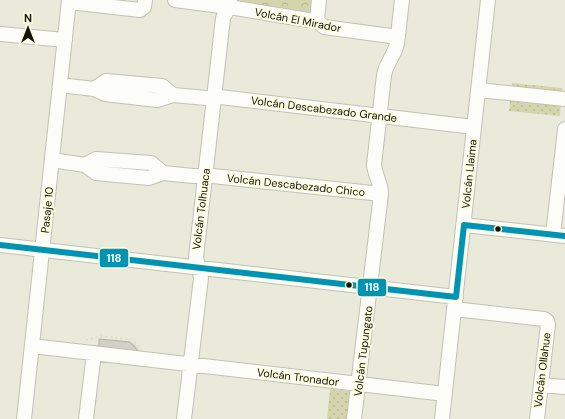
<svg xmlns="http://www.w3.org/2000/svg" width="565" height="419" font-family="'DM Sans',sans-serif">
  <defs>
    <pattern id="grass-dots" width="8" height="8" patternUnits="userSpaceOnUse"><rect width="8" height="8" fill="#d5d5ad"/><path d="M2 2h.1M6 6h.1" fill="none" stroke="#b6b694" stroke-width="1.8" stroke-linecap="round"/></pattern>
    <pattern id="forest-crowns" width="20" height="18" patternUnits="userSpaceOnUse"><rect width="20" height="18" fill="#d5d5ad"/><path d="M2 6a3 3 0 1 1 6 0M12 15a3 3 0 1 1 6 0" fill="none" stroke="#b6b694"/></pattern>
    <filter id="shadow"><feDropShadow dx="2.5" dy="2.5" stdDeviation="1" flood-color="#0004"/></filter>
  </defs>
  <rect width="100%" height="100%" fill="#e9eada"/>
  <path fill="url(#grass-dots)" d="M512,83L562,88L560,116L509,111Z
    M330,389L352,391L350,419H327Z"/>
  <path fill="url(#forest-crowns)" d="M238,0H314L312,15L238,4Z"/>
  <path fill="#d0d1c5" stroke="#aeafa2" filter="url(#shadow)" d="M99,339L130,342L138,351V354L99,349Z"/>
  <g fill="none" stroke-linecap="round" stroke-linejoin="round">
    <defs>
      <path id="minor" d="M175,0L229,7L308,20L317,21L324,27L398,37
        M69,2L140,10L144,7L145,0
        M317,21L319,0
        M0,34L65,40
        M60,85L94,89L106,81L162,86L173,95L206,98L220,97L474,127
        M94,89L105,94L157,100L173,95
        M479,90L565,99
        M52,160L85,165L96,159L151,163L163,173
        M85,165L96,173L149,178L163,173L193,176H213L381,194
        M464,225L565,236
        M553,235L565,129
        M0,245L456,297
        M454,309L544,319L547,321L548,324L537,419
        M32,346L445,394
        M541,385L565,387
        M24,419L69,0
        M86,419L94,353
        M184,419L201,278L196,257L223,18L229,7L230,0
        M354,419L381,194C381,183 375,175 374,165L384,75L386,68L395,50L397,44L402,0
        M442,419L488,0"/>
    </defs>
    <use href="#minor" stroke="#c1c2b5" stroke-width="16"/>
    <path stroke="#d9d9d4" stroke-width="1.5" stroke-dasharray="2 3" stroke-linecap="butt" d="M86,340L101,336L133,340L139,346"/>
    <use href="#minor" stroke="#fcfcf9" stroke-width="14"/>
    <defs>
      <path id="bus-1" d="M464,225L565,236
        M0,245L456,297
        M456,297L464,225"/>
    </defs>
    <use href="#bus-1" stroke="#fcfde1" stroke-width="9"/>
    <use href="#bus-1" stroke="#0093b3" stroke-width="6"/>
  </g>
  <g fill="#15150b" stroke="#fcfde1" stroke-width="1.5">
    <circle cx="498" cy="229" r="3.5"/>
    <circle cx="349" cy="285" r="3.5"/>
  </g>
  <g text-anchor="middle" stroke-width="4" stroke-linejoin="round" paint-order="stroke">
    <g font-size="11" fill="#15150b" stroke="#fcfde1">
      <text transform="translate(298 20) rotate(11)" y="4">Volcán El Mirador</text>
      <text transform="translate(324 109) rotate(7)" y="4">Volcán Descabezado Grande</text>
      <text transform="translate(469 174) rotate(-84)" y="4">Volcán Llaima</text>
      <text transform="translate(296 185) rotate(6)" y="4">Volcán Descabezado Chico</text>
      <text transform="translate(201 209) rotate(-83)" y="4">Volcán Tolhuaca</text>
      <text transform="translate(47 210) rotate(-84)" y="4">Pasaje 10</text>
      <text transform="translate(363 351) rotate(-83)" y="4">Volcán Tupungato</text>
      <text transform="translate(542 370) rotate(-83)" y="4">Volcán Ollahue</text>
      <text transform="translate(298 377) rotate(7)" y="4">Volcán Tronador</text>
    </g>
  </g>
  <g stroke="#fcfde1" stroke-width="1.5">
    <rect x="99" y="248" width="30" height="20" rx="4" fill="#0093b3"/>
    <rect x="357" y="278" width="30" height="19" rx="4" fill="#0093b3"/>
  </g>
  <g font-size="11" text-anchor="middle" font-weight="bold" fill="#fff">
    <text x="114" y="262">118</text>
    <text x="372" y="291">118</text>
  </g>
  <g transform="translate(28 28)" stroke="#fcfde1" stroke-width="3" paint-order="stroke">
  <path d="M0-3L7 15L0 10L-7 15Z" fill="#15150b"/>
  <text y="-6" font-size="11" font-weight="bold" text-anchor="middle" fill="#15150b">N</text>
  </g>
</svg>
